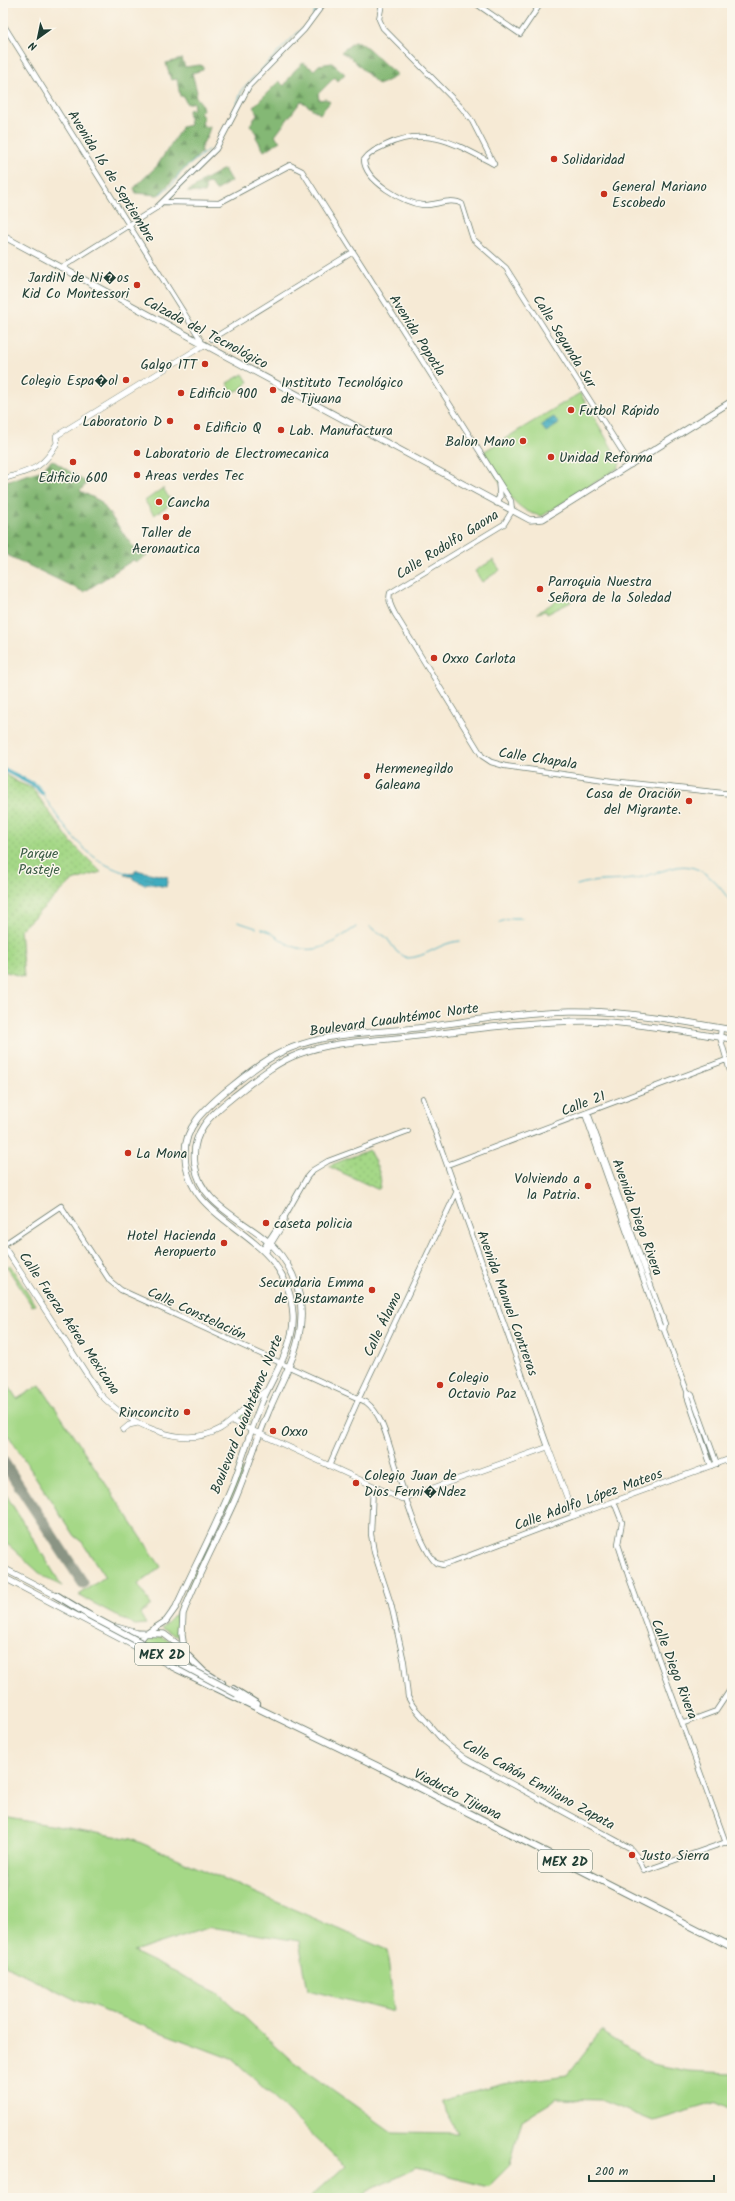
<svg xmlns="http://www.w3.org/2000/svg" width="735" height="2201" font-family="Kalam,sans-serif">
  <defs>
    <pattern id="forest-firs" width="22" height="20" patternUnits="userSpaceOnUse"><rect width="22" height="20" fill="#84b874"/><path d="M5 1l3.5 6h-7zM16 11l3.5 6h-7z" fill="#6b9760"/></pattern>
    <pattern id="park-dots" width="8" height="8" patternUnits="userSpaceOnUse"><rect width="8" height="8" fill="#a5d887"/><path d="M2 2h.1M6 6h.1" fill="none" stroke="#8eba75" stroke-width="1.8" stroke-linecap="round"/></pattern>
    <pattern id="water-ripples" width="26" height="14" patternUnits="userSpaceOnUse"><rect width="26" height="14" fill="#3fabbe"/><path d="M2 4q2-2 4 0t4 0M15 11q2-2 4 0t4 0" fill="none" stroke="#348c9b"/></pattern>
  </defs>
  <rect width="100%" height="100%" fill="#fbf7ec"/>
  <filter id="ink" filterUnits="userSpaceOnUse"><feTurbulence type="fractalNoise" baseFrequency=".025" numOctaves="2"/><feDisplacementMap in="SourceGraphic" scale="8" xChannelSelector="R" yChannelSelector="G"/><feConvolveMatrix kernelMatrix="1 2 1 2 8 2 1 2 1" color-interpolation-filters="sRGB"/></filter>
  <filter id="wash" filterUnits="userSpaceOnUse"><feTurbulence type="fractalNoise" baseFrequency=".012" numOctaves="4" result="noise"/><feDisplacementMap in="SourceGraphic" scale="16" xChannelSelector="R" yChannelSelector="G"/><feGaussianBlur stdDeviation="0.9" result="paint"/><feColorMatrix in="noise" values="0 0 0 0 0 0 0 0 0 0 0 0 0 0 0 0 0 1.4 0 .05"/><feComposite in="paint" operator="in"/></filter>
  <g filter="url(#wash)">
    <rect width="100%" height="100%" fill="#f6ead5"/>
    <path fill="#a5d887" stroke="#628a5e" d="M243,374L248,382L239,390L232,392L227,383Z
      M580,393L620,462L618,468L542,516C511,512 497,476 483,452Z
      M163,488L172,503L154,515L145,501Z
      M493,560L500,570L482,582L475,571Z
      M566,595L571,602L547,614L546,611L537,613Z
      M3,1377L17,1399L40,1385L161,1567L138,1584L151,1605L140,1614L146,1624L135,1625L78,1595L105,1577L82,1542L74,1536L3,1427Z
      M257,1397L249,1422L237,1416Z
      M242,1468L241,1477L178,1615V1637L162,1628L176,1614Z
      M3,1493H5L62,1586L45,1578L3,1540Z
      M151,1635C163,1637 176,1641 181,1654L179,1661H170L145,1648L142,1641L146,1636Z
      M3,1817L132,1839L387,1950L394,2012L308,1990L299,1941L210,1927L133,1952L218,1993L291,2060L392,2132L458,2133L440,2101L503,2084L567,2075L601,2031L652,2064L688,2071L732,2073V2110L717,2102L653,2121L601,2100L557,2099L522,2120L510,2165L488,2187L416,2168L366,2192L362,2198H310L345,2166L234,2060L76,2000L5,1965Z"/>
    <path fill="url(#forest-firs)" stroke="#527a54" d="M354,42H358C373,49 381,64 396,73V76L379,85L350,57L341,52Z
      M182,59L185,67L200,65L203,66V70L192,73L197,92L195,96L201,103L203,109L200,113L204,118L202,122L204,127H210C208,137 201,143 201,153L158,195L136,193L134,188L157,166L182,127L190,125L188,110L194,109L193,102L187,104L183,96H180L177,79L171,80L166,63Z
      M303,63L314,70L319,65L332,63L345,74L338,81L335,77L318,94L319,100L326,99L330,102L320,114L301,101L275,136L280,141L264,151L256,137L257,133L250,125L258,113L253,107L279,81L284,86L294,71Z
      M224,169L231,181L216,191L210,183L205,184V193L187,192L200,184V182Z
      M52,460L87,483L80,491L100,501L134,548L144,552L147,555L137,562L133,560L84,592L3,553V482L40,471Z"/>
    <path fill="url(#park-dots)" stroke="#628a5e" d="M3,773L17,782L32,788L71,842L101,872L72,881L20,930L24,977L3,971Z
      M369,1150C374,1161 385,1178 379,1189H377L328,1166Z
      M10,1265L35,1305L32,1306L7,1267Z"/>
    <path fill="url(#water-ripples)" stroke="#2f7479" d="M554,417L559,424L546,432L541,425Z
      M135,870L168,877L166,887L147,883L145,885L133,879V877L125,875L126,872L134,874Z"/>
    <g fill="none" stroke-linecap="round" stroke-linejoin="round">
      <path stroke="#3fabbe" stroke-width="1" d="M313,15L320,3
        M234,111L243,88L302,28
        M160,194L175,182L179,173L208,150
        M42,793C63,826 87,863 127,873
        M577,885C595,879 614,882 632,879C647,877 662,870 677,867C702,862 720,886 732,904
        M238,922L256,928
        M500,922L511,918H522
        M370,927L386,937L397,952L407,958C426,958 440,942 460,941
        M262,929C272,932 278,938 286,943C316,959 333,942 356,927"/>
      <path stroke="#3fabbe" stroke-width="4.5" d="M3,769L36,786L42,793"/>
      <path stroke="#8a9484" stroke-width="11" d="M3,1461L83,1583"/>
    </g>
  </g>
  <g filter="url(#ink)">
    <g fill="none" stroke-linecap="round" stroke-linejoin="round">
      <defs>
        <path id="tertiary" d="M382,3L379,19L383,28L461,107L472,121L494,164
          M475,3L520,34L541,3
          M3,24L201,340
          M494,164C457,145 428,125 386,145C377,149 370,152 364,160C365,181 404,203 423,205C435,206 451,197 462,204L473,239L506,268L631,465
          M163,202L219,203L290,165L302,171L511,501L512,511L504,524L390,593C388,601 391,606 395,614L482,756L491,762L505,766L612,781L732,794
          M61,268L156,208L216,149L249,86L304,30L324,3
          M212,339L353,252
          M721,1028L720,1037L732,1078
          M423,1098L548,1447
          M588,1113L665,1324L664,1330
          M585,1114L660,1326L664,1330L687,1391V1396L711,1466
          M447,1165L726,1060
          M3,1245L61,1206L110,1281L121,1290L366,1402C380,1413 385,1431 390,1447C399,1475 417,1544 436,1563L443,1565L452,1562L574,1516
          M263,1249L285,1216L307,1177L313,1170L328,1161L408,1131
          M266,1252L284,1223L285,1216
          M687,1391L692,1395L717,1464
          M329,1466L359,1398L457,1191
          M373,1486L371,1534L374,1552L391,1604L404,1662L408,1697L413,1706L444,1742L466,1759L630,1848L638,1858L644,1871L732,1840
          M614,1502L622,1522L618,1544L629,1578L726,1843
          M684,1723L716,1711L732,1687"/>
        <path id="secondary" d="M3,479C31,470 42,470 57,443L56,436L204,345
          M3,1245L99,1393C126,1422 180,1451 220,1429C238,1419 249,1400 267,1390
          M232,1421L402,1499L548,1447L574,1516L732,1458
          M123,1430L129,1425L138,1423"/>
        <path id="primary" d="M3,236L530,520L543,519L732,401
          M497,503L500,496L499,484
          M149,1632L166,1621L176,1607C195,1565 219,1521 235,1479C244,1454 251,1429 261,1404C272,1377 295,1346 293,1315C288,1227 187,1230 185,1155C184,1126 206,1108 226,1091C246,1075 267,1057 291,1048C328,1033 369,1033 408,1029C462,1023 516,1012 570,1011C620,1010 682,1021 732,1030
          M184,1649L182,1634L183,1614C197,1576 217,1540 234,1502C247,1473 255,1443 268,1413C280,1383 300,1352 301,1319C303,1290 289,1258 266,1240C240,1218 200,1203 195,1165C190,1133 210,1115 233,1097C254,1081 274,1063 299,1054C333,1041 373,1041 409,1037C468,1030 528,1021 587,1021C636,1022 685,1032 732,1039"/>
        <path id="trunk" d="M3,1568L59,1597
          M3,1577L142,1650
          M116,1627L137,1633L164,1634L184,1649L186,1654L183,1662L171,1666L142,1650L140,1640L145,1634"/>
        <path id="motorway" d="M56,1595L87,1614
          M186,1654L204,1672L222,1683
          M171,1666L377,1766L732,1947
          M233,1689L257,1704"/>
      </defs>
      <use href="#tertiary" stroke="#6a7a6c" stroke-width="6"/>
      <use href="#secondary" stroke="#6a7a6c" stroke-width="6"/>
      <use href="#primary" stroke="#6a7a6c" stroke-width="7"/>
      <use href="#trunk" stroke="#6a7a6c" stroke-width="7"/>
      <use href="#motorway" stroke="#6a7a6c" stroke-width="8"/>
      <use href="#tertiary" stroke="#fff" stroke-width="4.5"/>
      <use href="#secondary" stroke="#fff" stroke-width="5"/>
      <use href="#primary" stroke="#fff" stroke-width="5.5"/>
      <use href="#trunk" stroke="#fff" stroke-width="5.5"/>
      <use href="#motorway" stroke="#fff" stroke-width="6"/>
      <defs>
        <path id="motorway-bridge" d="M87,1614L237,1694"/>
      </defs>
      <use href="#motorway-bridge" stroke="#6a7a6c" stroke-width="8" stroke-linecap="butt"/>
      <use href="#motorway-bridge" stroke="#fff" stroke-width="6"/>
    </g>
  </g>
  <g fill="#c8321e" stroke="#fbf7ec" stroke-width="1.5">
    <circle cx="554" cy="159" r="4"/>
    <circle cx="604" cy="194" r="4"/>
    <circle cx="137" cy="285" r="4"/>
    <circle cx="205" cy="364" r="4"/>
    <circle cx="126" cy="380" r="4"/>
    <circle cx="273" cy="390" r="4"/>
    <circle cx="181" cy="393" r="4"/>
    <circle cx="571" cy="410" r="4"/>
    <circle cx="170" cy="421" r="4"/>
    <circle cx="197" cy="427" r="4"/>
    <circle cx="281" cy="430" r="4"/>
    <circle cx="523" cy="441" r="4"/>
    <circle cx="137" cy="453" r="4"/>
    <circle cx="551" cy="457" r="4"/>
    <circle cx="73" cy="462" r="4"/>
    <circle cx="137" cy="475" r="4"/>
    <circle cx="159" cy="502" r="4"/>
    <circle cx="166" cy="517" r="4"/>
    <circle cx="540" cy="589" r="4"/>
    <circle cx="434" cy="658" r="4"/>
    <circle cx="367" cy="776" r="4"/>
    <circle cx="689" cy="801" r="4"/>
    <circle cx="128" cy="1153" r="4"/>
    <circle cx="588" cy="1186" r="4"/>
    <circle cx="266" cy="1223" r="4"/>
    <circle cx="224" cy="1243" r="4"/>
    <circle cx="372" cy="1290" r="4"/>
    <circle cx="440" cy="1385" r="4"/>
    <circle cx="187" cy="1412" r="4"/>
    <circle cx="273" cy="1431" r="4"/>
    <circle cx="356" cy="1483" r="4"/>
    <circle cx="632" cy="1855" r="4"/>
  </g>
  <g text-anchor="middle" stroke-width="3" stroke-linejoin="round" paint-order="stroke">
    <g fill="#fbf7ec" stroke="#61756b" stroke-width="1">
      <rect x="135" y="1643" width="54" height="22" rx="3"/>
      <rect x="538" y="1850" width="54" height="22" rx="3"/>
    </g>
    <g font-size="13" font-weight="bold" fill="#1f3d34">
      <text x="162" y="1659">MEX 2D</text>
      <text x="565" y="1866">MEX 2D</text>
    </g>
    <g font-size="14" fill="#1f3d34" stroke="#fbf7ec" text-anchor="start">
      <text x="562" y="164">Solidaridad</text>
      <text x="612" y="191">General Mariano<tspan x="612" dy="16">Escobedo</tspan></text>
      <text x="129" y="282" text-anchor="end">JardiN de Ni�os<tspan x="129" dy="16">Kid Co Montessori</tspan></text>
      <text x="197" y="369" text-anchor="end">Galgo ITT</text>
      <text x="118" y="385" text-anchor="end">Colegio Espa�ol</text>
      <text x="281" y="387">Instituto Tecnológico<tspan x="281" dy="16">de Tijuana</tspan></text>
      <text x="189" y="398">Edificio 900</text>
      <text x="579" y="415">Futbol Rápido</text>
      <text x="162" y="426" text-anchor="end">Laboratorio D</text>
      <text x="205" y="432">Edificio Q</text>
      <text x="289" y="435">Lab. Manufactura</text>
      <text x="515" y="446" text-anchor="end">Balon Mano</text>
      <text x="145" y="458">Laboratorio de Electromecanica</text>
      <text x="559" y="462">Unidad Reforma</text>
      <text x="145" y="480">Areas verdes Tec</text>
      <text x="73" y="482" text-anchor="middle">Edificio 600</text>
      <text x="167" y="507">Cancha</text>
      <text x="166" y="537" text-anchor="middle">Taller de<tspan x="166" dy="16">Aeronautica</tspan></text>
      <text x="548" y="586">Parroquia Nuestra<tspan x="548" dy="16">Señora de la Soledad</tspan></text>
      <text x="442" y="663">Oxxo Carlota</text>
      <text x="375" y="773">Hermenegildo<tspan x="375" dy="16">Galeana</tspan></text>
      <text x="681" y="798" text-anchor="end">Casa de Oración<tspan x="681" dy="16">del Migrante.</tspan></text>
      <text x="136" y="1158">La Mona</text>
      <text x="580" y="1183" text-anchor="end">Volviendo a<tspan x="580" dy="16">la Patria.</tspan></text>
      <text x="274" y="1228">caseta policia</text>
      <text x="216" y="1240" text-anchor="end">Hotel Hacienda<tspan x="216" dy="16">Aeropuerto</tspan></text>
      <text x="364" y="1287" text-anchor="end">Secundaria Emma<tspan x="364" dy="16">de Bustamante</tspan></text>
      <text x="448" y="1382">Colegio<tspan x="448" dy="16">Octavio Paz</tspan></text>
      <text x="179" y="1417" text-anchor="end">Rinconcito</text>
      <text x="281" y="1436">Oxxo</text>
      <text x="364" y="1480">Colegio Juan de<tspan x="364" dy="16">Dios Ferni�Ndez</tspan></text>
      <text x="640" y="1860">Justo Sierra</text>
    </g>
    <g font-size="14" fill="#1f3d34" stroke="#fbf7ec">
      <text transform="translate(112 176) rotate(58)" y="5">Avenida 16 de Septiembre</text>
      <text transform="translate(206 332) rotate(28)" y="5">Calzada del Tecnológico</text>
      <text transform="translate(418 335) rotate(58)" y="5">Avenida Popotla</text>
      <text transform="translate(565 341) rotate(58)" y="5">Calle Segunda Sur</text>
      <text transform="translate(447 544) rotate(-32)" y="5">Calle Rodolfo Gaona</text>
      <text transform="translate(538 758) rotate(9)" y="5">Calle Chapala</text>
      <text transform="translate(394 1019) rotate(-8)" y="5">Boulevard Cuauhtémoc Norte</text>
      <text transform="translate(583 1103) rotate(-21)" y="5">Calle 21</text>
      <text transform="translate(638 1217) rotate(70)" y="5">Avenida Diego Rivera</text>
      <text transform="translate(508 1303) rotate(70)" y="5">Avenida Manuel Contreras</text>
      <text transform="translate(197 1313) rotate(25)" y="5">Calle Constelación</text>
      <text transform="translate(70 1323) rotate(56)" y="5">Calle Fuerza Aérea Mexicana</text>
      <text transform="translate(382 1324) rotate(-64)" y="5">Calle Álamo</text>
      <text transform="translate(246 1414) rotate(-68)" y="5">Boulevard Cuauhtémoc Norte</text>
      <text transform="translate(588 1499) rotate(-20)" y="5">Calle Adolfo López Mateos</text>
      <text transform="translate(675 1669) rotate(69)" y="5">Calle Diego Rivera</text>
      <text transform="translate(539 1784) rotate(29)" y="5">Calle Cañón Emiliano Zapata</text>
      <text transform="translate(458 1794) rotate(27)" y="5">Viaducto Tijuana</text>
    </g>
    <g font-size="14" fill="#3a5c45" stroke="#fbf7ec">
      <text x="39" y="858">Parque<tspan x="39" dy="16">Pasteje</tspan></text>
    </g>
  </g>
  <rect width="735" height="2201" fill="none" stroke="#fbf7ec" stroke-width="16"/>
  <g transform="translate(38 38) rotate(213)" stroke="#fbf7ec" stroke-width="3" paint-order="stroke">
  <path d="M0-3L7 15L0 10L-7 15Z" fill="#1f3d34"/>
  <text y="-6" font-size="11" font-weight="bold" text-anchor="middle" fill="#1f3d34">N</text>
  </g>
  <path d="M589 2175v6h125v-6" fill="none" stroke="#1f3d34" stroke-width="2"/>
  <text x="595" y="2175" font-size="12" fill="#1f3d34" stroke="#fbf7ec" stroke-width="3" paint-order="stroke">200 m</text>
</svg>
